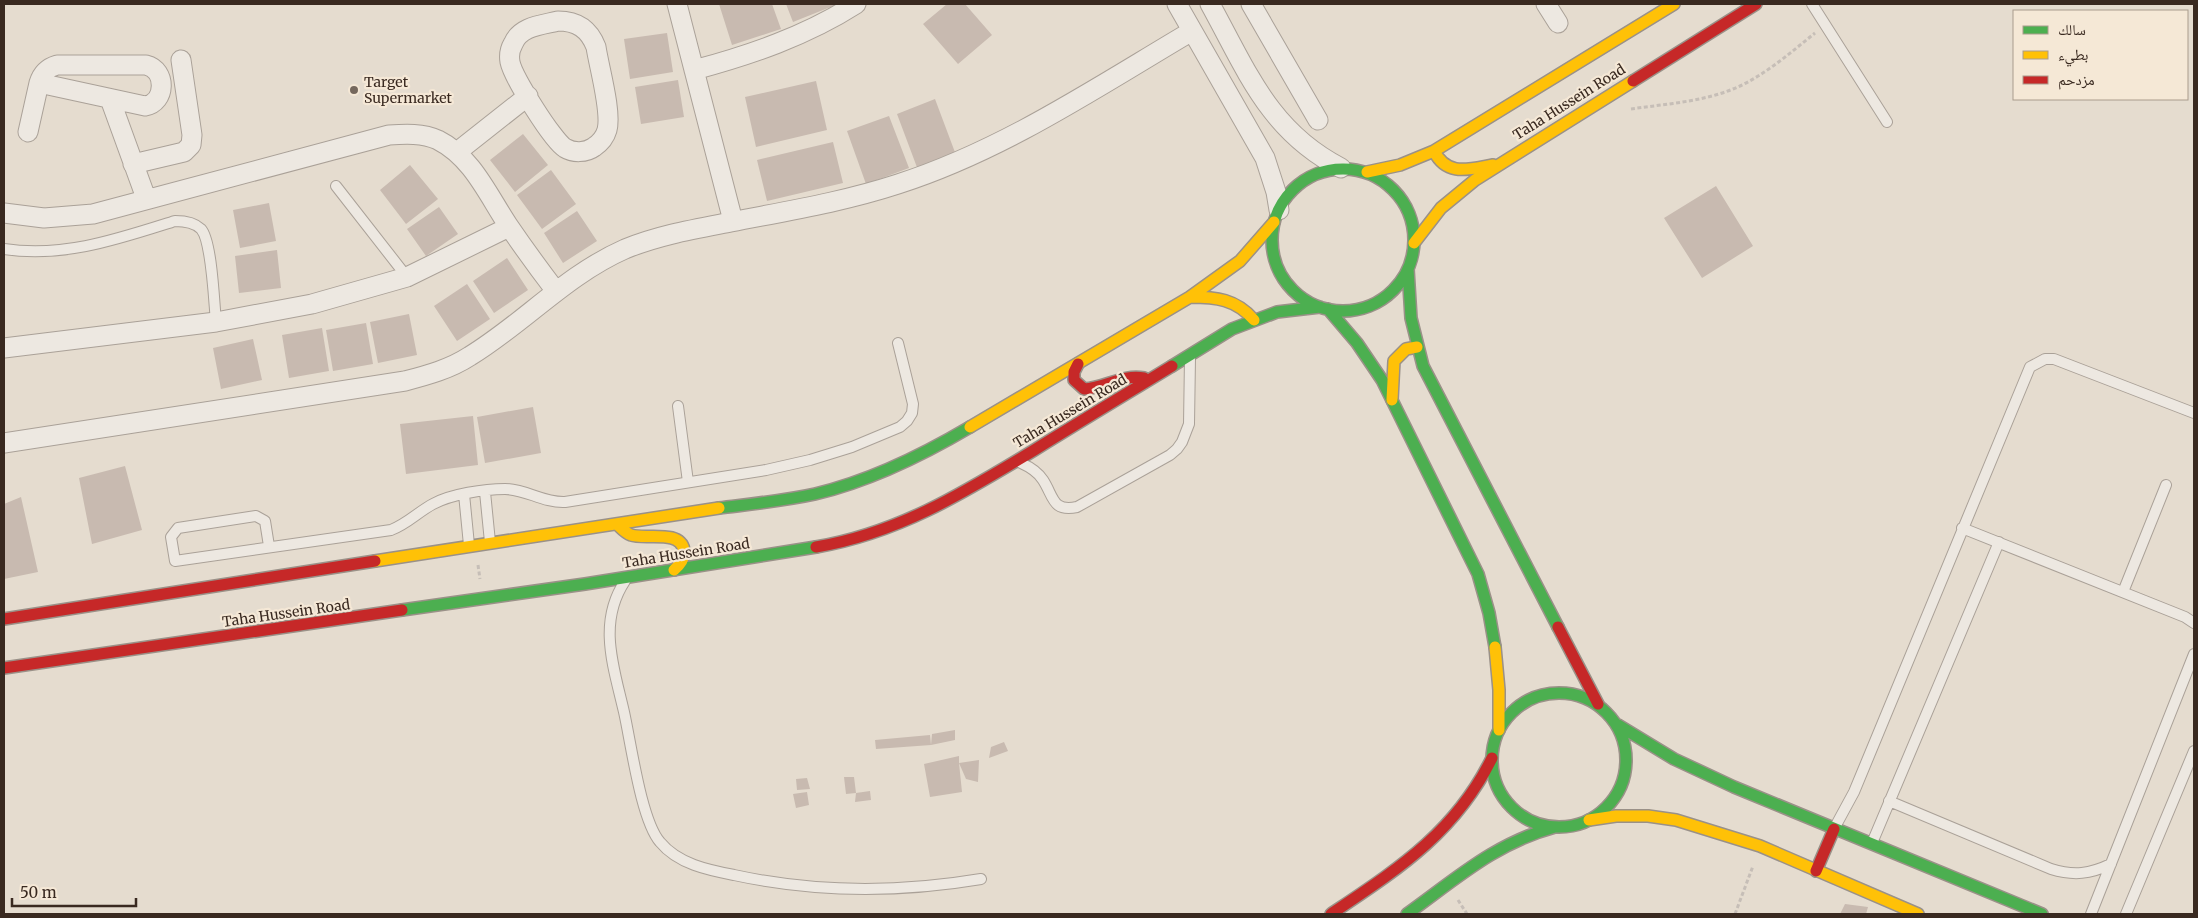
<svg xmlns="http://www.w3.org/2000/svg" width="2198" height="918" font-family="Merriweather,'Noto Naskh Arabic',serif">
  <rect width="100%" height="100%" fill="#e5dccf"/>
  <path fill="#c8bab0" d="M719,4H772L781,29L732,45Z
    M786,4H838L793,22Z
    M947,4H965L992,35L958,64L923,24Z
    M667,33L673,72L630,79L624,39Z
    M678,80L684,117L641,124L635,87Z
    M816,81L827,130L756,147L745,97Z
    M935,99L956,155L918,170L897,114Z
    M889,116L909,168L866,184L847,131Z
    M523,134L548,165L515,192L490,160Z
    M833,142L843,183L767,201L757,160Z
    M410,165L438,199L406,224L380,190Z
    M551,170L576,204L542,229L517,195Z
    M1716,186L1753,246L1702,278L1664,218Z
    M269,203L276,241L240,248L233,210Z
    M439,207L458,234L426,256L407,229Z
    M577,211L597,241L563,263L544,233Z
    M277,250L281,288L239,293L235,256Z
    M507,258L528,290L494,313L473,281Z
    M467,284L490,319L457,341L434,306Z
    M409,314L417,355L378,363L370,322Z
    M366,323L373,364L333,371L326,330Z
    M322,328L329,371L289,378L282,335Z
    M253,339L262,380L221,389L213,348Z
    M533,407L541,453L485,463L477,417Z
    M473,416L478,465L406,474L400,424Z
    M125,466L142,530L92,544L79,478Z
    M21,497L38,572L4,579V504Z
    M955,730V740L931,745L932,734Z
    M930,735L931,745L876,749L875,740Z
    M1004,742L1008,751L989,758L991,747Z
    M959,756V763L979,760L978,782L966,779L959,763L962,792L930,797L924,764Z
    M844,777H854L856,793L846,794Z
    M807,778L810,789L797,790L796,779Z
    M870,791L871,800L855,802L856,793Z
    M807,792L809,805L796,808L793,794Z
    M1845,904L1868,907L1866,914H1840Z"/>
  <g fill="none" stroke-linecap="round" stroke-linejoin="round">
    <defs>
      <path id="lane" d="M1812,4L1887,122
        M336,186L407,277
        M4,249C64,258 118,239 175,221C184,221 194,222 201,229C212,241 214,303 216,322
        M678,406L688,482
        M1021,463C1030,467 1038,472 1043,480C1054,497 1052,512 1077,507L1170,455L1177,449L1182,442L1189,424L1190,358
        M485,492L490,542
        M464,494L469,545
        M1962,528L2185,617L2194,623
        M269,546L265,521L256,516L178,528L171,537L175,561L391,530C407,524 418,512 433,504C451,494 485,489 505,489C526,489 543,503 565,502L766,470L810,460L852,447L900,427L907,421L912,413L913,404L898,343
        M625,581C597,623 614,668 624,712C631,743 641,820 660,842C678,864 708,870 734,875C817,893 898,893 981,879
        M2123,592L2166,485
        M1889,801L2051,869C2074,876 2090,874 2111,864
        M1835,827L1854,792L2030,367L2045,359H2054L2194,413
        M1872,843L1999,542
        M2091,914L2194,654
        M2126,914L2194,751"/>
      <path id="street" d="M677,4L733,221
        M1177,4L1265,158L1276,192L1279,210
        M1210,4C1247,71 1269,131 1341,168
        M1251,4L1318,120
        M1546,4L1558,23
        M558,21C577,21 589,29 596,47C599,67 612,112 607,130C605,137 600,143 594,147C586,153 573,153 565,148C553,141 513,77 510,62C509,56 510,49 513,44C520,26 542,25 558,21Z
        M694,70C750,55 806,36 856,4
        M110,99L146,198
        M28,132L39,83C42,73 47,68 57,65H146C167,70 166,103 145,106L39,83
        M457,152L528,96
        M133,164L184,152L191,145L192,135L181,60
        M4,213L44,218L93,214L389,135C405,134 423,133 438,140C472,157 488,195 508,225C523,247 539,269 555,290
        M4,348L216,322L312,304L407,277L509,227
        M4,443L405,381C428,375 450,369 470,356C524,323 566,275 625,249C659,235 695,229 731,222C787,211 843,202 898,184C1004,150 1097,87 1192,31"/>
      <path id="fast" d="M1272 240a71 71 0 1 1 142 0a71 71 0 1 1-142 0Z
        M1408,269L1411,318L1423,366L1558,627
        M1328,309L1357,343L1382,380L1478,574L1489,613L1495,647
        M1172,366L1232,329L1277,312L1320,307
        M719,508C751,504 783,501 815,494C870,481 921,456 970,427
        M402,610L585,584L816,547
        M1492 760a67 67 0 1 1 134 0a67 67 0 1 1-134 0Z
        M1618,725L1674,759L1734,787L2042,914
        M1407,914C1456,879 1495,843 1555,827"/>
      <path id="slow" d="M1434,151C1447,177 1469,169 1493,165
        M1367,172L1400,165L1434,151L1674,4
        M1414,243L1441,208L1475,180L1633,81
        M1190,297C1216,297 1236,299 1254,320
        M1392,400L1394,361L1406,349L1417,347
        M970,427L1190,297L1240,261L1274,222
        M619,526C623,530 626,533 631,535C645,540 680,529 684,550C685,558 680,565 674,570
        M375,561L719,508
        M1495,647L1499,690V730
        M1589,820L1616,816H1648L1676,820L1760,846L1918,914"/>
      <path id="jam" d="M1633,81L1756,4
        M1078,364L1074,372V380L1084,389C1106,388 1122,374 1144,378
        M816,547C899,533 965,492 1036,449C1081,421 1126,394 1172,366
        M4,619L375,561
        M1558,627L1598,704
        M4,668L402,610
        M1816,871L1834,829
        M1331,914C1398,869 1455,833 1492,758"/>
    </defs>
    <use href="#lane" stroke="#aaa198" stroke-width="12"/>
    <use href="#street" stroke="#aaa198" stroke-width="21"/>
    <use href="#fast" stroke="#9a9188" stroke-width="14"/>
    <use href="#slow" stroke="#9a9188" stroke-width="14"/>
    <use href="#jam" stroke="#9a9188" stroke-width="14"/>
    <path stroke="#c6beb7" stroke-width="3" stroke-dasharray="4 2.5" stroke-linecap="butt" d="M1631,109C1665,104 1701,102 1733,89C1763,77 1790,53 1815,33
      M478,565L480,579
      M1458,900L1467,914
      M1735,914L1753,866"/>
    <use href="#lane" stroke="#ede8e1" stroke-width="10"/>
    <use href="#street" stroke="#ede8e1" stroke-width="19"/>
    <use href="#fast" stroke="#4caf50" stroke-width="11"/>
    <use href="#slow" stroke="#ffc107" stroke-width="11"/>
    <use href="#jam" stroke="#c62828" stroke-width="11"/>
  </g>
  <circle fill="#75685d" stroke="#f5e8d6" stroke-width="2" cx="354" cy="90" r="5"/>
  <g text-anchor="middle" stroke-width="4.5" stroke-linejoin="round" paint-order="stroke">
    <g font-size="14" fill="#392920" stroke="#f5e8d6" text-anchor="start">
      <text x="364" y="87">Target<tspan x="364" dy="16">Supermarket</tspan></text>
    </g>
    <g font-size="14" fill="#392920" stroke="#f5e8d6">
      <text transform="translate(1569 102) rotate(-32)" y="5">Taha Hussein Road</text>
      <text transform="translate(1070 411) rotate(-31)" y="5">Taha Hussein Road</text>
      <text transform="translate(686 553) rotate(-9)" y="5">Taha Hussein Road</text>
      <text transform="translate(286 613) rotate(-8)" y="5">Taha Hussein Road</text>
    </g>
  </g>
  <rect width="2198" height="918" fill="none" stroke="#392920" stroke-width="10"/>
  <rect x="2013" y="10" width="175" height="90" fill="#f5e8d6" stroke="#aa9c8d"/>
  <rect x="2023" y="26" width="25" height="8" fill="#4caf50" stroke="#aa9c8d"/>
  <text x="2058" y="35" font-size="15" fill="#392920">سالك</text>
  <rect x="2023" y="51" width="25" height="8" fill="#ffc107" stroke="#aa9c8d"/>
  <text x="2058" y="60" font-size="15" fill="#392920">بطيء</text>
  <rect x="2023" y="76" width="25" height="8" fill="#c62828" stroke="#aa9c8d"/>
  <text x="2058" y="85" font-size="15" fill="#392920">مزدحم</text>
  <path d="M12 898v8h124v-8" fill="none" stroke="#392920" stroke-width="2.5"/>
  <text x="20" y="898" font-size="15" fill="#392920" stroke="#f5e8d6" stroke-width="4" paint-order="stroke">50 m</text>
</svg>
